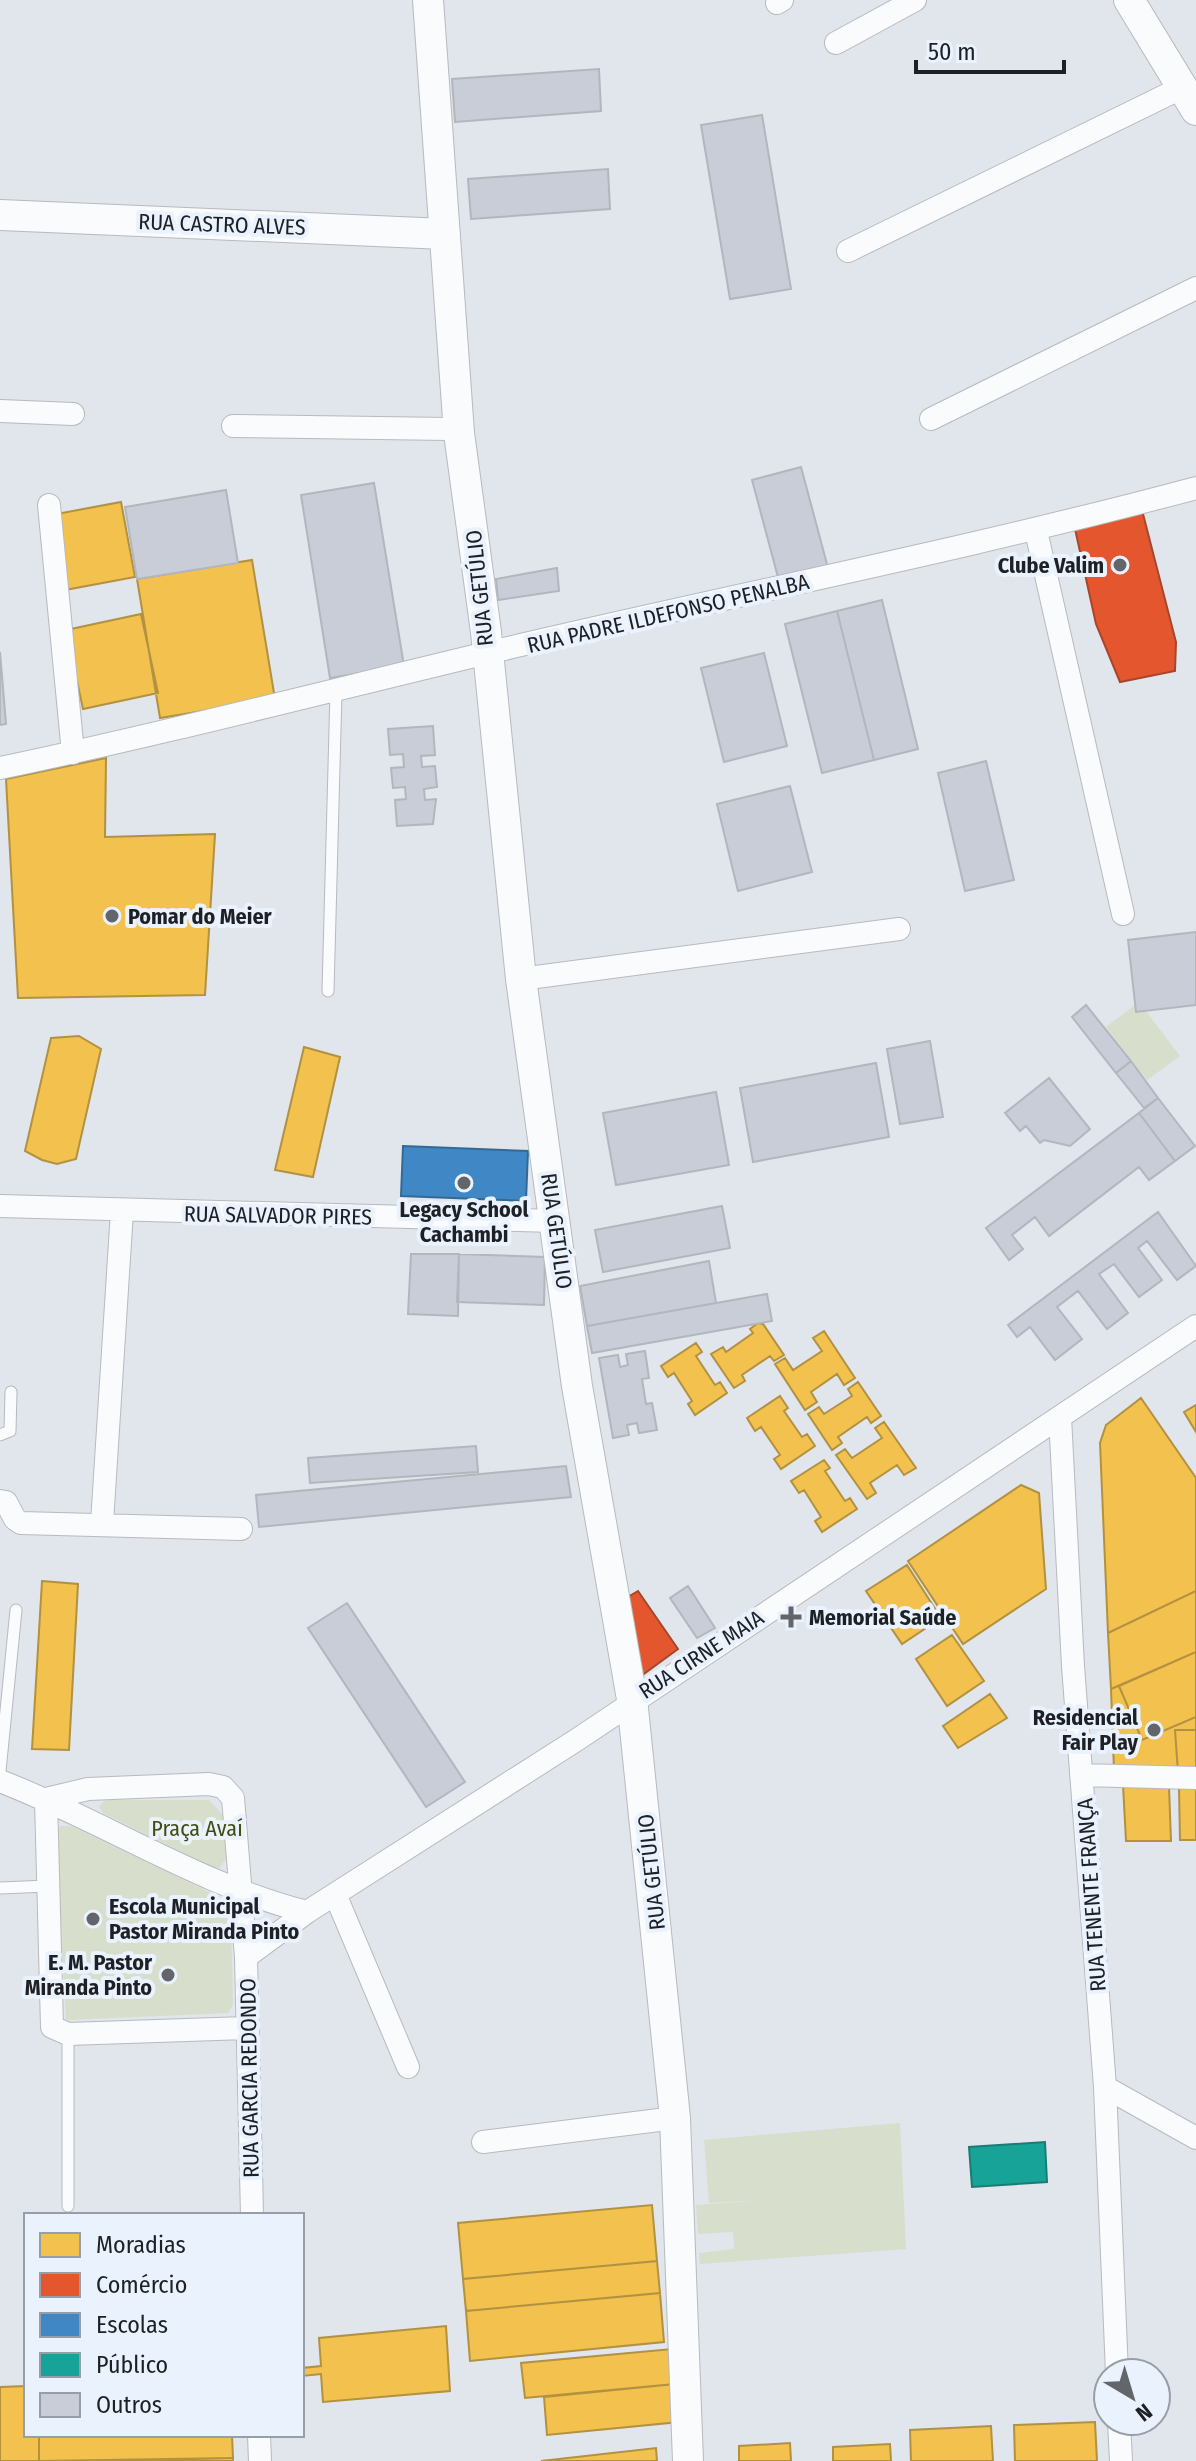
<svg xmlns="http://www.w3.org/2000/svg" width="1196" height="2461" font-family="'Fira Sans Condensed',sans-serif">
  <rect width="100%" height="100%" fill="#e1e5ec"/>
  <path fill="#d7decc" d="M1139,1002L1180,1056L1147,1080L1106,1027Z
    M106,1800H209L226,1818V1859L219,1868L212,1867L103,1813L99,1806Z
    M60,1826H71L217,1896L231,1918L233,2005L228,2013L66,2020L56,1833Z
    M900,2123L906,2249L700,2264L699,2253L734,2249L733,2232L698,2234L696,2205L769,2200L709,2203L704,2140Z"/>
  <path fill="#f2c14e" stroke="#b29141" stroke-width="2" d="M121,502L135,577L65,590L51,515Z
    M252,560L275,699L160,718L137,579Z
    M141,614L158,693L83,709L66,630Z
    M106,758L105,837L215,834L205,995L18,998L6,779Z
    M79,1036L101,1049L76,1159L57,1164L42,1160L25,1151L51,1038Z
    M304,1047L340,1057L313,1177L275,1170Z
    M758,1323L763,1324L784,1355L774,1361L770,1356L742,1375L745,1381L734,1388L711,1354L723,1347L726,1352L753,1333L750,1329Z
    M824,1331L855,1378L844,1385L837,1374L811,1392L817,1402L805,1410L775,1364L785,1358L793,1370L822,1351L813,1338Z
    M696,1343L702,1352L696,1356L715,1385L720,1382L727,1393L695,1415L688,1404L692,1401L674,1373L668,1377L661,1366Z
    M858,1382L881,1416L871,1423L867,1417L838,1437L842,1443L832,1450L808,1414L819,1407L824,1414L852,1396L848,1389Z
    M780,1396L788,1408L784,1411L802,1437L807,1434L815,1446L781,1469L774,1459L780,1455L761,1427L755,1431L747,1418Z
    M1141,1398L1196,1478V1591L1108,1633L1100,1443L1106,1425Z
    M1196,1405V1432L1184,1412Z
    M884,1422L916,1468L904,1475L897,1465L870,1483L876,1493L867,1499L836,1455L845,1449L852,1458L882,1438L875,1428Z
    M824,1460L830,1468L825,1471L845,1501L850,1498L857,1509L822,1532L815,1521L821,1517L804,1490L799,1493L791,1481Z
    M1021,1485L1039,1493L1046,1589L963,1644L908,1561Z
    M907,1565L941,1618L902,1644L866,1591Z
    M42,1581L78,1584L69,1750L32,1749Z
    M1196,1591V1652L1111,1689L1108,1633Z
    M952,1635L984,1681L947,1706L916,1659Z
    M1196,1652V1773L1114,1770L1111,1689Z
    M1196,1652V1717L1142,1740L1119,1686Z
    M990,1694L1007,1718L958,1748L943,1726Z
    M1175,1730H1196V1773L1178,1772Z
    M1196,1773V1840H1180L1179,1788Z
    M1123,1785L1169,1787L1171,1841H1126Z
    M652,2205L657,2261L463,2279L458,2223Z
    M657,2261L660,2293L466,2311L463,2279Z
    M660,2293L664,2342L470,2361L466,2311Z
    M446,2326L450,2391L323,2402L321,2374L302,2376V2368L321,2366L319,2338Z
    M672,2349L675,2384L525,2398L521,2363Z
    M675,2384L679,2422L547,2435L544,2397Z
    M26,2386V2435H39V2461H0V2387Z
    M1095,2422L1097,2461H1015L1014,2425Z
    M991,2426L993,2461H911L910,2430Z
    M39,2435H232L233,2458L39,2461Z
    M790,2443L791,2461H739V2446Z
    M890,2444L891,2461H833V2447Z
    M656,2448L657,2461H541Z
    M233,2458V2461H116Z"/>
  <path fill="#e4572e" stroke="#a8462b" stroke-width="2" d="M1123,513L1143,514L1176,642L1175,671L1120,682L1096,624L1075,529Z
    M638,1591L678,1649L641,1676L623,1600Z"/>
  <path fill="#3f88c5" stroke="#356995" stroke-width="2" d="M403,1146L528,1151L526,1201L401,1196Z"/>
  <path fill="#17a398" stroke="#197c75" stroke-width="2" d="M1045,2142L1047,2182L972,2187L969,2147Z"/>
  <path fill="#c8cdd7" stroke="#b3b6bc" stroke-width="2" d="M599,69L601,111L455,122L452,79Z
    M762,115L791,289L730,299L701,125Z
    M608,169L610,209L471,219L468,179Z
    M801,467L828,568L779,581L752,480Z
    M374,483L404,666L330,678L301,495Z
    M226,490L238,563L137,579L125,507Z
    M557,568L559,591L498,600L496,579Z
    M882,600L918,749L874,760L837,611Z
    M837,611L874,760L822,773L785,624Z
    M0,652L6,724L0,725Z
    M764,653L787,746L724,762L701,668Z
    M433,726L435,755L421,756L422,767L435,766L437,787L424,789L425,800L436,799L433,824L397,826L395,800L406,799L405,787L393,788L391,768L404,767L403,754L390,755L388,729Z
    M986,761L1014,880L965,891L938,773Z
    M790,786L812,872L738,891L717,804Z
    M1196,932V1005L1136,1012L1128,940Z
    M1086,1005L1131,1061L1116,1073L1072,1017Z
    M930,1041L943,1117L900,1124L887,1049Z
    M1131,1061L1158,1098L1144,1108L1116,1073Z
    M876,1063L889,1137L753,1162L740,1088Z
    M1049,1078L1090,1129L1070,1146L1044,1140L1040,1143L1026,1126L1020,1131L1005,1113Z
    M716,1092L729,1165L616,1185L603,1113Z
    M1158,1098L1195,1146L1175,1161L1139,1113Z
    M1139,1113L1175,1161L1149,1180L1139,1167L1049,1236L1035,1217L1012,1235L1023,1249L1009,1260L986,1228Z
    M722,1206L730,1248L603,1272L595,1230Z
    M1158,1212L1196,1266L1177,1280L1147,1241L1138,1248L1162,1280L1139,1297L1114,1264L1099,1274L1128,1313L1107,1329L1078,1291L1057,1307L1082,1339L1055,1360L1030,1327L1017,1337L1008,1325Z
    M411,1254H459L458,1316L408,1314Z
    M459,1254L545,1257L544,1305L457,1302Z
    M709,1261L716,1303L587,1326L580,1286Z
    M767,1294L772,1321L592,1353L587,1326Z
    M645,1351L649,1378L642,1379L646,1404L652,1403L657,1430L639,1433L637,1423L627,1425L629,1435L613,1438L599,1358L618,1355L620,1367L628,1365L626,1354Z
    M476,1446L478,1472L310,1483L308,1458Z
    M566,1466L571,1497L259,1527L256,1495Z
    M688,1586L715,1628L697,1638L670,1598Z
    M347,1603L465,1782L426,1807L308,1628Z"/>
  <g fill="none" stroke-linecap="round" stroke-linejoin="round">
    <defs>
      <path id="lane" d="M328,991L336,692
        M0,1435L10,1431L11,1392
        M0,1771L16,1610
        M0,1888L47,1886
        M68,2034V2206"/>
      <path id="street" d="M777,3L782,0
        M836,43L915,0
        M848,251L1181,88
        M0,411L73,414
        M931,419L1196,288
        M233,426L449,429L459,433
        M49,505L73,753
        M1036,531L1123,914
        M0,768C163,734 324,692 487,653C723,597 961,551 1196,488
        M521,979L899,929
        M0,1206L556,1221
        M1060,1417L1073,1666L1105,2087L1117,2373
        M0,1501L6,1502L15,1519L21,1523L241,1529
        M102,1523L122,1211
        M1081,1775L1196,1778
        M0,1781C104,1821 199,1885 307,1912
        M46,1799L88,1789L209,1784L223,1787L233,1798L246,1957L252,2215
        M46,1799L52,2027L68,2034L246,2028
        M335,1894L408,2067
        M246,1957L307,1912L578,1739L1196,1326
        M1105,2087L1196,2138
        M483,2142L675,2118
        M1119,2421L1121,2461
        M259,2435L260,2461"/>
      <path id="secondary" d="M428,0L459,433L486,632L521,979L577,1386L632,1699L675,2118L688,2461
        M1129,0L1196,110
        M0,215L445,234"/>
    </defs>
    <use href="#lane" stroke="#b7babf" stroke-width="13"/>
    <use href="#street" stroke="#b7babf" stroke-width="24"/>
    <use href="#secondary" stroke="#b7babf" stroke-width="32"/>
    <use href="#lane" stroke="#fafbfc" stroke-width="11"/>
    <use href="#street" stroke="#fafbfc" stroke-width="22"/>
    <use href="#secondary" stroke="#fafbfc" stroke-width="30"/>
  </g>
  <g fill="#62656a" stroke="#eaf2fe" stroke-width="3">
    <circle cx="1120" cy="565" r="8"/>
    <circle cx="112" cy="916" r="8"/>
    <circle cx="464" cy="1183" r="8"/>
    <path d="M787 1605h8v8h8v8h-8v8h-8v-8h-8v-8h8z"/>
    <circle cx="1154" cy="1730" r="8"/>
    <circle cx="93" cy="1919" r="8"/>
    <circle cx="168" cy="1975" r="8"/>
  </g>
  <g text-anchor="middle" stroke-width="8" stroke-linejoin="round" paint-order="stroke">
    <g font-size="22" fill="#1d2024" stroke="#eaf2fe">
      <text transform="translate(222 224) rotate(2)" y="8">RUA CASTRO ALVES</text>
      <text transform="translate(479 588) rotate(-96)" y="8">RUA GETÚLIO</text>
      <text transform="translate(668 613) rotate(-13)" y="8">RUA PADRE ILDEFONSO PENALBA</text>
      <text transform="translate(278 1215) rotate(1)" y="8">RUA SALVADOR PIRES</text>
      <text transform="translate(557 1231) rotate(82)" y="8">RUA GETÚLIO</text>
      <text transform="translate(701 1654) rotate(-33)" y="8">RUA CIRNE MAIA</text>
      <text transform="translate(651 1872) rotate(-96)" y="8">RUA GETÚLIO</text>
      <text transform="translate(1091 1895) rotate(-94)" y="8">RUA TENENTE FRANÇA</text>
      <text transform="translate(249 2078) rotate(-91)" y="8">RUA GARCIA REDONDO</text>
    </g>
    <g font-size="22" font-weight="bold" fill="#1d2024" stroke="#eaf2fe" text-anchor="end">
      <text x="1104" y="573">Clube Valim</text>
      <text x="128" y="924" text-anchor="start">Pomar do Meier</text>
      <text x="464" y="1217" text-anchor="middle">Legacy School<tspan x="464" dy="25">Cachambi</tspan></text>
      <text x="809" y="1625" text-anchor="start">Memorial Saúde</text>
      <text x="1138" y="1725">Residencial<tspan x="1138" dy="25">Fair Play</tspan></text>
      <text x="109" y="1914" text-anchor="start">Escola Municipal<tspan x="109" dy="25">Pastor Miranda Pinto</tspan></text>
      <text x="152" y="1970">E. M. Pastor<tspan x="152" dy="25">Miranda Pinto</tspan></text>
    </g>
    <g font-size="22" fill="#424c0e" stroke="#eaf2fe">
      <text x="197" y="1836">Praça Avaí</text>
    </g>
  </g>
  <rect x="24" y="2213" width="280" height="224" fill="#eaf2fe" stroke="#989ea7" stroke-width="2"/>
  <rect x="40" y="2233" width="40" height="24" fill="#f2c14e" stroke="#989ea7" stroke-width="2"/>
  <text x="96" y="2253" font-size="24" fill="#1d2024">Moradias</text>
  <rect x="40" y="2273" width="40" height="24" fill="#e4572e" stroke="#989ea7" stroke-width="2"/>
  <text x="96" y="2293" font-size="24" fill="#1d2024">Comércio</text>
  <rect x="40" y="2313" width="40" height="24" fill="#3f88c5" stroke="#989ea7" stroke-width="2"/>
  <text x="96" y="2333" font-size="24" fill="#1d2024">Escolas</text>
  <rect x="40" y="2353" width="40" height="24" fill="#17a398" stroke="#989ea7" stroke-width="2"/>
  <text x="96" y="2373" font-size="24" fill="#1d2024">Público</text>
  <rect x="40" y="2393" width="40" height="24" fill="#c8cdd7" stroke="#989ea7" stroke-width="2"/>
  <text x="96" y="2413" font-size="24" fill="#1d2024">Outros</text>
  <g transform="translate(1132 2397) rotate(142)"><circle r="38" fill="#eaf2fe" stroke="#989ea7" stroke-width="2"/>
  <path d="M0-6L14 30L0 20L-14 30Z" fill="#62656a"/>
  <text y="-12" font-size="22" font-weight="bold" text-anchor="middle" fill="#1d2024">N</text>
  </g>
  <path d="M916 60v12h148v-12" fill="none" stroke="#1d2024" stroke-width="4"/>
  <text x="928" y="60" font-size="24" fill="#1d2024" stroke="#eaf2fe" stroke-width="6" paint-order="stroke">50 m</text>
</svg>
